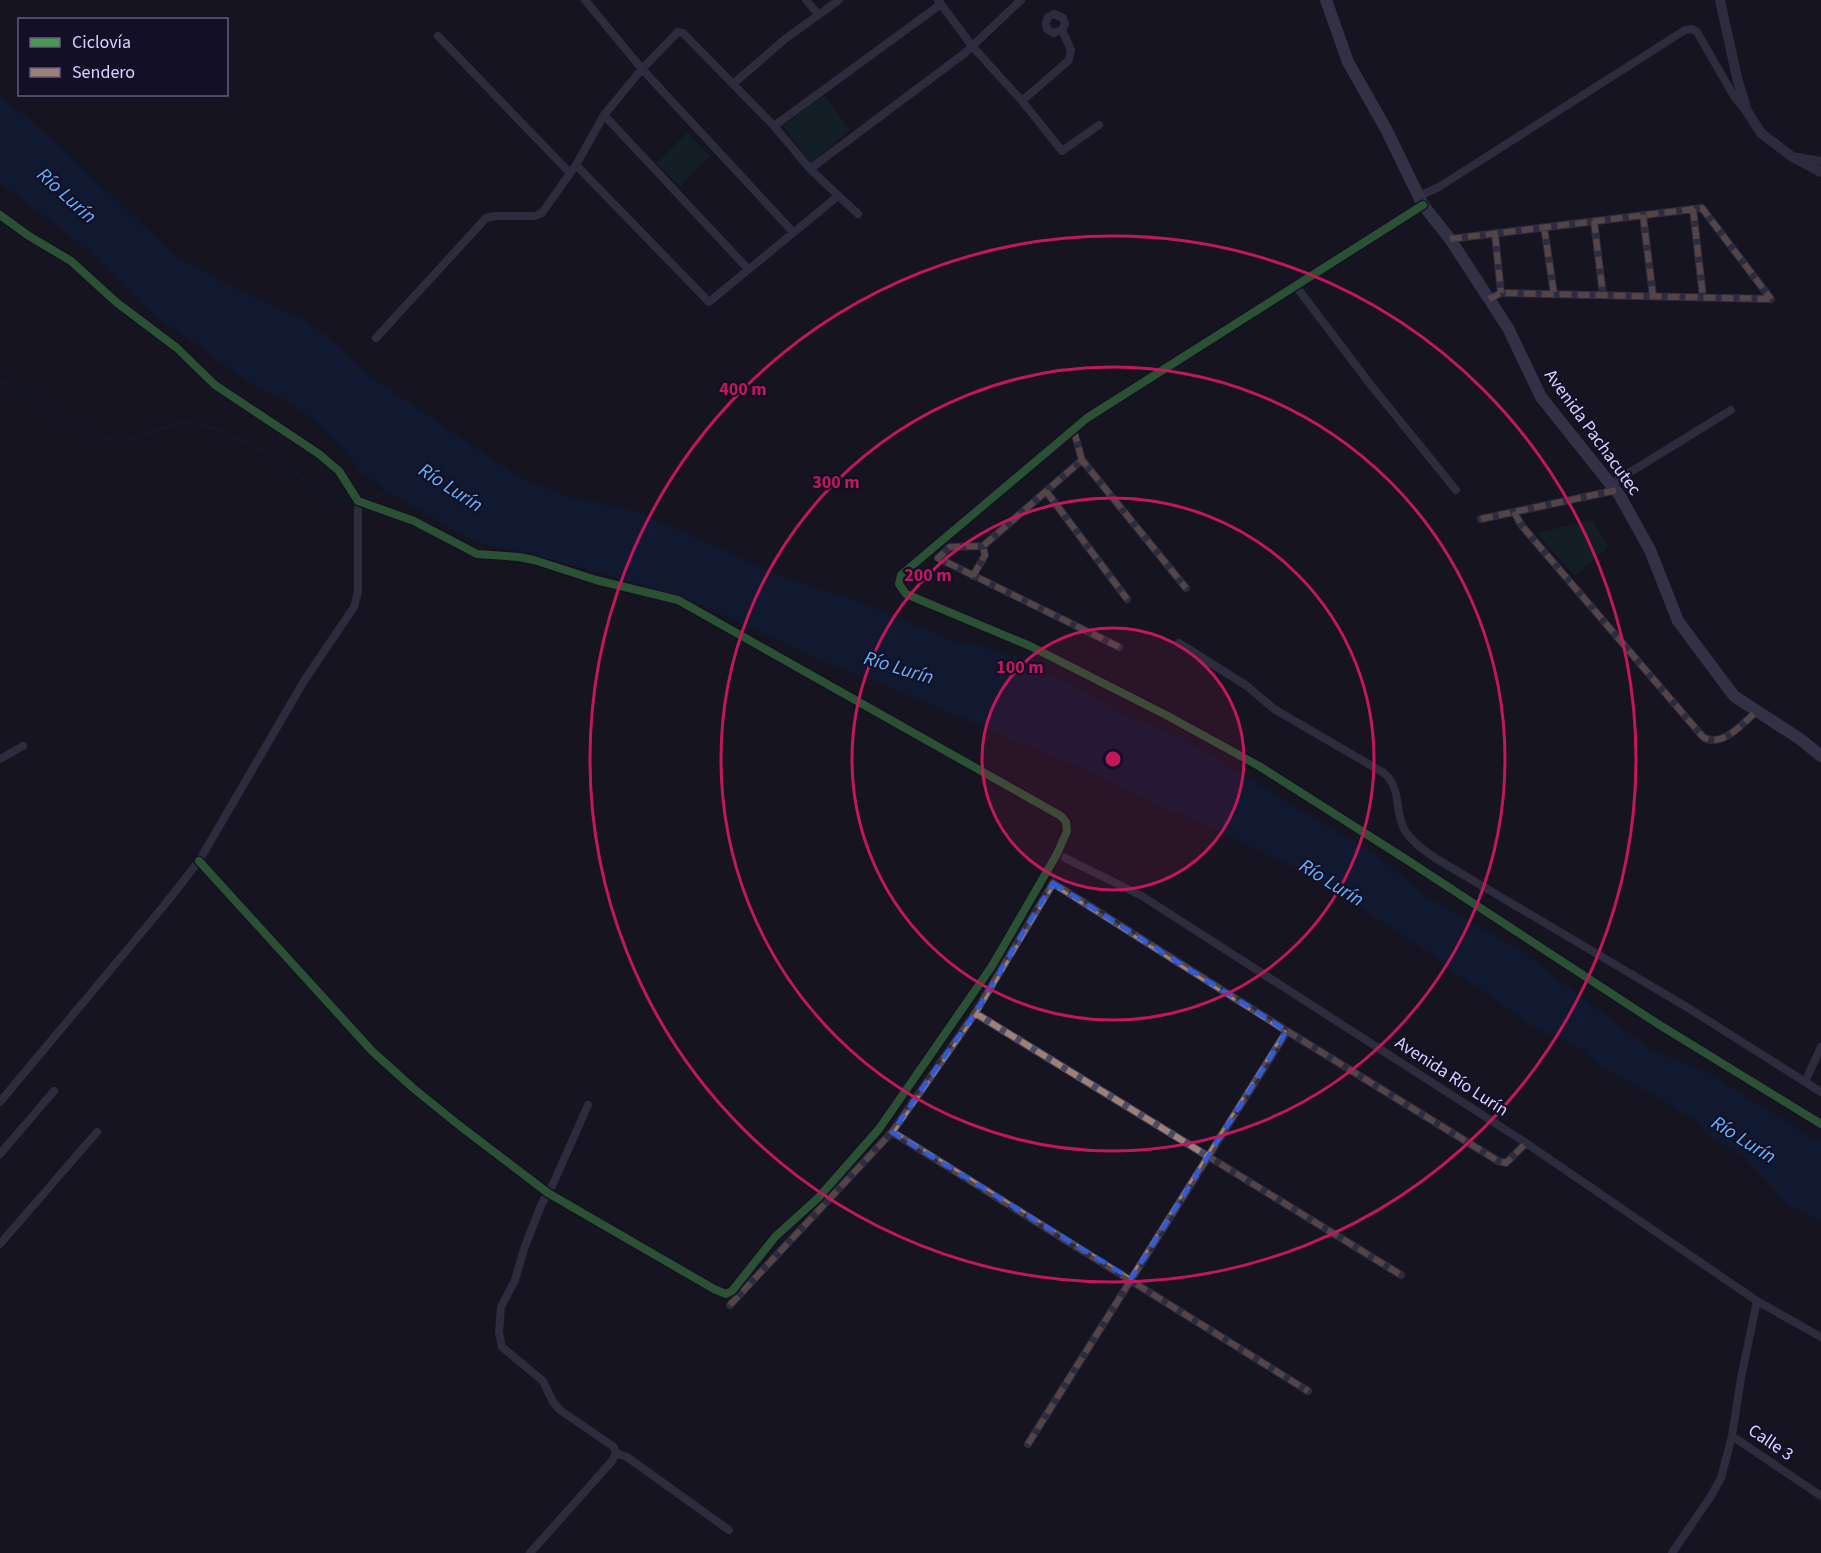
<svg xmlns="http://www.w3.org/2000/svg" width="1821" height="1553" font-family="'Source Sans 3',sans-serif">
  <rect width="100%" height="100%" fill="#161421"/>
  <path fill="#132c2d" d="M824,95L850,130L811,163L783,126Z
    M687,133L710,156L680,186L656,163Z
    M1592,520L1608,547L1575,576L1537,533Z"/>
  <path fill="#0d2144" d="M0,97L32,121L174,255L238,290L305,320L336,344L364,372L519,477L562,495L638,512L774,573L809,586L859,601L953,641L977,645L1023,660L1129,717L1181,738L1381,858L1423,895L1520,950L1651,1050L1708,1072L1808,1136L1821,1141V1221L1788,1205L1743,1156L1711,1138L1694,1120L1660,1098L1602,1067L1580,1048L1537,1029L1484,992L1453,972L1416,943L1384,924L1345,896L1303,872L1203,823L1170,810L1081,768L896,690L823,661L686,598L583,568L476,542L399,499L362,472L339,444L311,418L291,403L256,387L167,324L144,307L90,253L51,220L0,184Z"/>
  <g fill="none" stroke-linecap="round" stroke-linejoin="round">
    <path stroke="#0d2144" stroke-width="2" d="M0,384L4,381C19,386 31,397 43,405C58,415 96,437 113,440C146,445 169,413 206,426C228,434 252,444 273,456C301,472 319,500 355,501
      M367,500L390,492"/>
    <path stroke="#4a4962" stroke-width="8" d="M585,0L642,69L793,232
      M806,0L818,14
      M938,0L972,46L1022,101L1062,151L1099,125
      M438,36L570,173
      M733,84L785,39L839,0
      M1022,101L1069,60L1071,50L1062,30L1065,24L1063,18L1054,14L1048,17L1046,23L1047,29L1053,33L1062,30
      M604,115L748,269
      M774,126L941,4
      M1798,157L1821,161
      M576,165L709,302L838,196
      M810,169L965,53L1021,0
      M1419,196L1439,187L1685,30L1692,29L1697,32L1735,98L1746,111
      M1423,205L1087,418L901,575L899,584L906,594L1030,646L1166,715L1259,766L1404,858L1658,1024L1821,1124
      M1693,209L1703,297
      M0,215L29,236L71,261L116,302L177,348L215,385L319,454L339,471L358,501L414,521L477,554L519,557L534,560L596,580L678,600L1061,816L1066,822L1067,831L1057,854L992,966L879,1129L819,1197L775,1237L732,1291L726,1294L714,1289L548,1193L460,1126L413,1088L372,1051L199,861
      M1643,215L1653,296
      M1594,221L1603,295
      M1544,227L1554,294
      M1495,234L1501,293
      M1450,239L1702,208L1771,299
      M1295,285L1370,384L1456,490
      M1489,299L1501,293L1771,299
      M376,338L486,218L494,216H535L542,213L576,165L604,115L642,69L678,32L683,33L774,126L810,169L858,214
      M1072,431L1075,435L1082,460
      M1611,484L1731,410
      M1046,491L1127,599
      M1514,512L1522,526L1703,737C1722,749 1743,723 1756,712
      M1481,519L1617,490
      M973,576L985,555L983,546
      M1179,643L1247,686L1274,709L1384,773C1402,788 1394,810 1404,829C1411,841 1424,850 1435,858L1685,1006L1821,1092
      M1119,647L938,558L950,547L983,546L1082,460L1186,588
      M0,759L23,746
      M1057,854L1142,896L1526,1143L1757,1301L1821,1337
      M975,1013L1401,1275
      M1805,1082L1821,1047
      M0,1102L162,908L199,861L304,681L354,607L358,592V501
      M892,1132L1308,1391
      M0,1154L54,1091
      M0,1244L97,1132
      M730,1305L892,1132L975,1013L1053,883L1287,1031L1498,1161L1506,1163L1526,1143
      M1732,1436L1821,1496
      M1028,1444L1287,1031
      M616,1453L627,1457L729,1530
      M530,1553L612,1461L616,1453L614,1447L560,1410L553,1402L543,1381L502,1347L499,1332L501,1307L515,1280L524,1249L542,1203L553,1184L588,1105
      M1672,1553L1711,1496L1721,1478L1732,1436L1741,1378L1757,1301"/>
    <path stroke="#4a4962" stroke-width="10" d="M1720,0L1737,78L1747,111L1761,133L1791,156L1821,172"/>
    <path stroke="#575674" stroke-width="12" d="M1326,0L1348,62L1386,129L1423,205L1450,239L1508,328L1541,397L1620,496L1650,550L1678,621L1734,696L1800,739L1821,756"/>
    <path stroke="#9e8076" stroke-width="6" stroke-dasharray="12 6" stroke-linecap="butt" d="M1693,209L1703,297
      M1643,215L1653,296
      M1594,221L1603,295
      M1544,227L1554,294
      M1495,234L1501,293
      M1450,239L1702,208L1771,299
      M1489,299L1501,293L1771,299
      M1072,431L1075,435L1082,460
      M1046,491L1127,599
      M1514,512L1522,526L1703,737C1722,749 1743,723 1756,712
      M1481,519L1617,490
      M973,576L985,555L983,546
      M1119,647L938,558L950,547L983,546L1082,460L1186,588
      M975,1013L1401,1275
      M892,1132L1308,1391
      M730,1305L892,1132L975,1013L1053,883L1287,1031L1498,1161L1506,1163L1526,1143
      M1028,1444L1287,1031"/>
    <defs>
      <path id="cycleway" d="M1423,205L1087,418L901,575L899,584L906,594L1030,646L1166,715L1259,766L1404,858L1658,1024L1821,1124
        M0,215L29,236L71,261L116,302L177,348L215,385L319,454L339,471L358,501L414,521L477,554L519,557L534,560L596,580L678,600L1061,816L1066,822L1067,831L1057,854L992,966L879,1129L819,1197L775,1237L732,1291L726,1294L714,1289L548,1193L460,1126L413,1088L372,1051L199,861"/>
    </defs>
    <use href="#cycleway" stroke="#130f26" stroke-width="11"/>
    <use href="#cycleway" stroke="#469c4c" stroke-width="8"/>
  </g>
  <path d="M0 0H1821V1553H0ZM1053,883L1287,1031L1131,1279L892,1132L975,1013Z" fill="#161421" fill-opacity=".55" fill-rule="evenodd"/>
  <path fill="none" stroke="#305bdc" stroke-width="4.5" stroke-dasharray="12 8" stroke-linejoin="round" d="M1053,883L1287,1031L1131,1279L892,1132L975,1013Z"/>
  <circle cx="1113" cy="759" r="131" fill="#c2185b" fill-opacity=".12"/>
  <g fill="none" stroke="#c2185b" stroke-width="3">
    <circle cx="1113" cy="759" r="131"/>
    <circle cx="1113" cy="759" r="261"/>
    <circle cx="1113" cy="759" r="392"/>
    <circle cx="1113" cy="759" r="523"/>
  </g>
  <g text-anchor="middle" stroke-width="4.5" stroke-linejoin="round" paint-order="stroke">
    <g font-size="18" fill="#d9d4ff" stroke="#130f26">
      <text transform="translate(1593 432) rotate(54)" y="6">Avenida Pachacutec</text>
      <text transform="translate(1452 1076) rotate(33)" y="6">Avenida Río Lurín</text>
      <text transform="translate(1771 1442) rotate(34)" y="6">Calle 3</text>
    </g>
    <g font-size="20" font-style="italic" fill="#62b6ff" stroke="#130f26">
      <text transform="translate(67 195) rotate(42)" y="7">Río Lurín</text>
      <text transform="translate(451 487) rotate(33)" y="7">Río Lurín</text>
      <text transform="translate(899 667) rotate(17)" y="7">Río Lurín</text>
      <text transform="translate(1332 882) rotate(32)" y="7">Río Lurín</text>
      <text transform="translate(1744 1139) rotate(32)" y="7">Río Lurín</text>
    </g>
  </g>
  <circle cx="1113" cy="759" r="9" fill="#c2185b" stroke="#130f26" stroke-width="3"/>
  <g font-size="18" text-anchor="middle" font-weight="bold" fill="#c2185b" stroke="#130f26" stroke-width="4.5" stroke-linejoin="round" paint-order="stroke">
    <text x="743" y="395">400 m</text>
    <text x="836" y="488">300 m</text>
    <text x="928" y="581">200 m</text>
    <text x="1020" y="673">100 m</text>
  </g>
  <rect x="18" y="18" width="210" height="78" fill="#130f26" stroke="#625e7d" stroke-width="1.5"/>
  <rect x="30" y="38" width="30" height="9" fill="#469c4c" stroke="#625e7d" stroke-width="1.5"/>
  <text x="72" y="48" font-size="18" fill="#d9d4ff">Ciclovía</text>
  <rect x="30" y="68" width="30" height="9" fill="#9e8076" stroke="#625e7d" stroke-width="1.5"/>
  <text x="72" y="78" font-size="18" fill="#d9d4ff">Sendero</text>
</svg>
